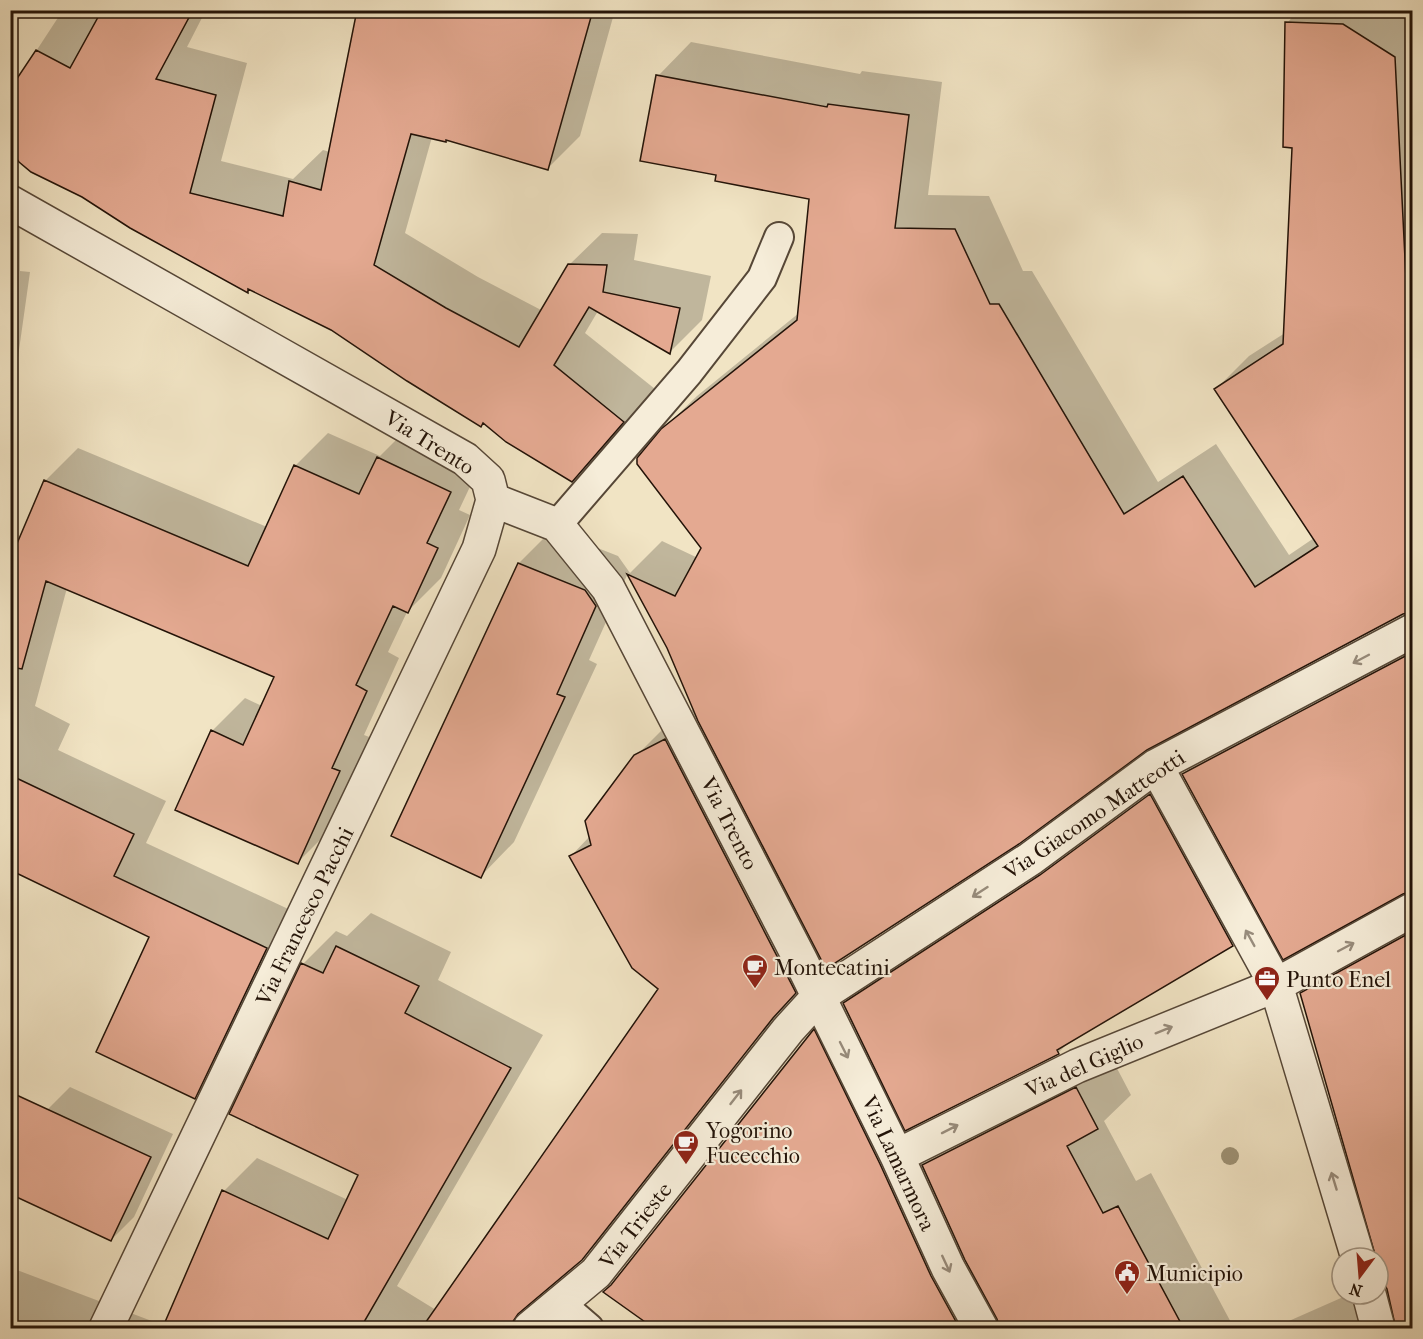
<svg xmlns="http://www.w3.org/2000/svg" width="1423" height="1339" font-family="'IM FELL French Canon',serif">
  <rect width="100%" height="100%" fill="#f1e4c4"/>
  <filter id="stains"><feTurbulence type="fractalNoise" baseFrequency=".00333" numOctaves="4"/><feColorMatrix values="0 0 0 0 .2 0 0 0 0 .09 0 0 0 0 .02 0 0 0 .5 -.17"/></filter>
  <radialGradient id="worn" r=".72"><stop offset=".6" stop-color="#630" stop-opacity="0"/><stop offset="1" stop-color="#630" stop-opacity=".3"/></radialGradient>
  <path fill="#0003" d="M63,10H206L187,47L247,63L221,161L293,179L323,150L330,152L359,10H615L580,136L548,168L447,139L432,137L405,233L478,277L543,311L569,265L602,233L638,234L634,260L711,276L702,320L670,352L598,311L585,333L655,389L604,448L572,480L484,422L332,329L250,288L247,291L83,196L24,166L10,147V91Z
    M1299,10H1412V611L1403,613L1146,748L825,963L806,983L616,1225L581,1259L539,1294L504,1328H10V1276L17,1270L165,1326L224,1191L257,1158L348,1200L360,1174L303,964L336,931L347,936L371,913L451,952L438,980L543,1035L397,1286L436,1310L660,988L571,856L590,836L636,756L670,722L694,709L668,647L628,573L589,660L597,664L514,842L481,876L519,563L552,530L618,556L630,573L662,541L698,558L703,548L636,461L662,430L697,396L799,313L811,197L718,174L658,76L691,42L860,74L862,71L942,82L928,195L989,196L1023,271H1032L1158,482L1216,444L1289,555L1314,538L1216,389L1249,356L1285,333L1293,147L1287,23Z
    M10,185L20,187V271L30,272L10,414Z
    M411,425L483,459L459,510L470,515L441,578L407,612L388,652L399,658L364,735L372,738L331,829L298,862L212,731L245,698L262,706L276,677L67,588L35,706L70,724L58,750L166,801L146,843L299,914L228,1064L195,1097L151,937L10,869V563L45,481L78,448L267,527L295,466L328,433L380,456Z
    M1412,637V890L1183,774L1217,741Z
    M1176,770L1258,919L1232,944L1071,1040L1058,1053L911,1126L927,1161L957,1132L1110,1055L1131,1095L1104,1121L1136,1181L1151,1173L1234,1328H658L615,1282L815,1030L870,978Z
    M1412,917V1328H1273L1350,1294H1378V1282L1383,1279L1378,1277V1258L1302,994L1335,960Z
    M70,1087L173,1134L134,1217L111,1240L47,1110Z"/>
  <path fill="#e4a991" stroke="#231308" stroke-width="1.5" d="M102,10H193L156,79L216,95L190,193L283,216L289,181L321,190L357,10H593L548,170L446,140V142L411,134L374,265L446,308L519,347L568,264L607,265L603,292L680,308L670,354L589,307L554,365L624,422L572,482L506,442L483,423L481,427L407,381L331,330L248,289V293L130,228L82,197L31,172L19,162L10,150V89L36,50L70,68Z
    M1285,22L1343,24L1395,57L1408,319L1413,327V612L1403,614L1147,750L1019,844L826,969L698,721L667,648L627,574L675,596L701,548L637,464V458L661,429L797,320L809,199L715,181L716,175L640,161L656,75L827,107L828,104L909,115L895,228L955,229L990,304H999L1124,514L1183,476L1255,587L1318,546L1214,389L1283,344L1292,148L1283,147Z
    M377,457L451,492L427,543L438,548L408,613L393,606L356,685L367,691L332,768L340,771L298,864L175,810L211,730L243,745L274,677L46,581L22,669L10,667V560L44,480L248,566L294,465L359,494Z
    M518,563L585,590L596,606L557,694L565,697L481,878L391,836Z
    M1413,652V891L1403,894L1283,960L1182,774Z
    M665,739L796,993L773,1018L582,1260L518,1314L512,1323L505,1329H421L658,989L632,968L569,856L591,845L585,821L634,755Z
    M10,775L134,834L114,876L267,948L195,1099L96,1052L149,937L10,870Z
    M1150,794L1233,946L1057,1050L1059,1054L905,1131L843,1003L1040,875Z
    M1413,931V1329H1396L1387,1289L1383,1281L1378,1278V1258H1376L1300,993Z
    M336,946L419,986L405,1013L511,1068L360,1329H162L222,1190L328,1239L358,1175L229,1114L301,963L323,973Z
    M814,1029L880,1164L931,1276L960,1329H655L603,1292L611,1285Z
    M1076,1087L1098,1129L1067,1146L1103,1213L1118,1206L1184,1329H1000L997,1319L965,1260L922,1165Z
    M10,1092L151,1157L111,1241L10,1194Z"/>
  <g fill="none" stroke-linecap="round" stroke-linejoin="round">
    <defs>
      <path id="lane" d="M557,525L689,372L762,278L779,237
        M560,1303L589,1328"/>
      <path id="street" d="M10,202L465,459L488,480L493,500
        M493,500L557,525L608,588L800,959L897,1156L948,1268L981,1328
        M1156,766L1276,985L1358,1258
        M897,1156L1077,1066L1276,985L1412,910
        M1369,1294L1378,1328
        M106,1328L479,549L493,500
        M530,1328L596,1273L788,1030L818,997L1030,859L1156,766L1412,631"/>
    </defs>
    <use href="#lane" stroke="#564737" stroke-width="32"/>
    <use href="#street" stroke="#564737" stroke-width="36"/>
    <use href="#lane" stroke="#f6edd9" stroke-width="28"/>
    <use href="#street" stroke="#f6edd9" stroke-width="33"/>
  </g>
  <circle fill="#9e9376" cx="1230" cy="1156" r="9"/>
  <defs><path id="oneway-shaft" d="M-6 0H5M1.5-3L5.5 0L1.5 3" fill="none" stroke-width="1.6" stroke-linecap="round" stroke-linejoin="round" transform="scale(1.5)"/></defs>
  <g stroke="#978b7b">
    <use href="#oneway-shaft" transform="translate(1361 659) rotate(152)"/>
    <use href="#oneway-shaft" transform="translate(980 892) rotate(147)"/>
    <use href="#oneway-shaft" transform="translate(1250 938) rotate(-119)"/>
    <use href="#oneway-shaft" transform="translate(1346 947) rotate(-28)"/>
    <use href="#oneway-shaft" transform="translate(1164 1030) rotate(-22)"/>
    <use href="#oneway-shaft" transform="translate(844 1050) rotate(63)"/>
    <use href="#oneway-shaft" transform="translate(736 1097) rotate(-52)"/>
    <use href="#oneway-shaft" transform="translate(950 1129) rotate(-27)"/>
    <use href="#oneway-shaft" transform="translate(1334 1181) rotate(-107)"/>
    <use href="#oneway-shaft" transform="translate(946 1264) rotate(65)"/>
  </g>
  <defs>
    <symbol id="cafe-pin" viewBox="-11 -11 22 30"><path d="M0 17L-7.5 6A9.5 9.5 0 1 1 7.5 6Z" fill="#8f2418" stroke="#f6edd9"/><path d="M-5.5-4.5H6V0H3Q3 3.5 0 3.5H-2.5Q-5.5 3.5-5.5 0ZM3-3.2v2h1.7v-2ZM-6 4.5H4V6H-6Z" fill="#fff"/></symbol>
    <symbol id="office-pin" viewBox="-11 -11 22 30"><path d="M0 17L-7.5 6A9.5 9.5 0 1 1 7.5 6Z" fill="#8f2418" stroke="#f6edd9"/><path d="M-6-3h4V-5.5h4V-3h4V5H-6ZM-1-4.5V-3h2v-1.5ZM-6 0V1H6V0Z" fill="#fff"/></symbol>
    <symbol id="civic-pin" viewBox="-11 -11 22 30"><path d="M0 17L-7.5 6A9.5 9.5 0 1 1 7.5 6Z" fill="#8f2418" stroke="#f6edd9"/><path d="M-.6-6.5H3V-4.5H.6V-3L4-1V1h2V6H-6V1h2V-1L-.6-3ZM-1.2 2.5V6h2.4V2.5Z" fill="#fff"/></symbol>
  </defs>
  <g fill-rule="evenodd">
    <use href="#cafe-pin" x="740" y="952" width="30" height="40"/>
    <use href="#office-pin" x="1252" y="964" width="30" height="40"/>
    <use href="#cafe-pin" x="671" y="1128" width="30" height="40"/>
    <use href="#civic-pin" x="1112" y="1258" width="30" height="40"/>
  </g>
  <g text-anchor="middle" stroke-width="4.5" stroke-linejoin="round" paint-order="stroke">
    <g font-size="22" fill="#231308" stroke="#f6edd9">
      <text transform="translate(430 442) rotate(32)" y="8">Via Trento</text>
      <text transform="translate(1094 814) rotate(-34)" y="8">Via Giacomo Matteotti</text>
      <text transform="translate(730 823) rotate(63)" y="8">Via Trento</text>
      <text transform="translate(304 916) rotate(-64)" y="8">Via Francesco Pacchi</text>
      <text transform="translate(1084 1065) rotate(-24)" y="8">Via del Giglio</text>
      <text transform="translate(899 1163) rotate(65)" y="8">Via Lamarmora</text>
      <text transform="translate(635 1225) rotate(-52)" y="8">Via Trieste</text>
    </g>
    <g font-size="22" fill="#231308" stroke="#f6edd9" text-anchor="start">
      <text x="774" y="975">Montecatini</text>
      <text x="1286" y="987">Punto Enel</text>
      <text x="706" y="1138">Yogorino<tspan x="706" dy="25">Fucecchio</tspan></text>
      <text x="1146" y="1281">Municipio</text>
    </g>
  </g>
  <rect width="1423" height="1339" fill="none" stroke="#f1e4c4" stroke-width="36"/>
  <rect x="12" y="12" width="1399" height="1315" fill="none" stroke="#231308" stroke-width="3"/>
  <rect x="18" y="18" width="1387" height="1303" fill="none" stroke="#231308" stroke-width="1.5"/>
  <g transform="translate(1360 1276) rotate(196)"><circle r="28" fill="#f6edd9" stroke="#a29685" stroke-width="1.5"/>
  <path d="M0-4.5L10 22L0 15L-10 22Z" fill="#8f2418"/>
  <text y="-9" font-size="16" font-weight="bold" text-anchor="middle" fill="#231308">N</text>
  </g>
  <rect width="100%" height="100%" filter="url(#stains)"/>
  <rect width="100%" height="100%" fill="url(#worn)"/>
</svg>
